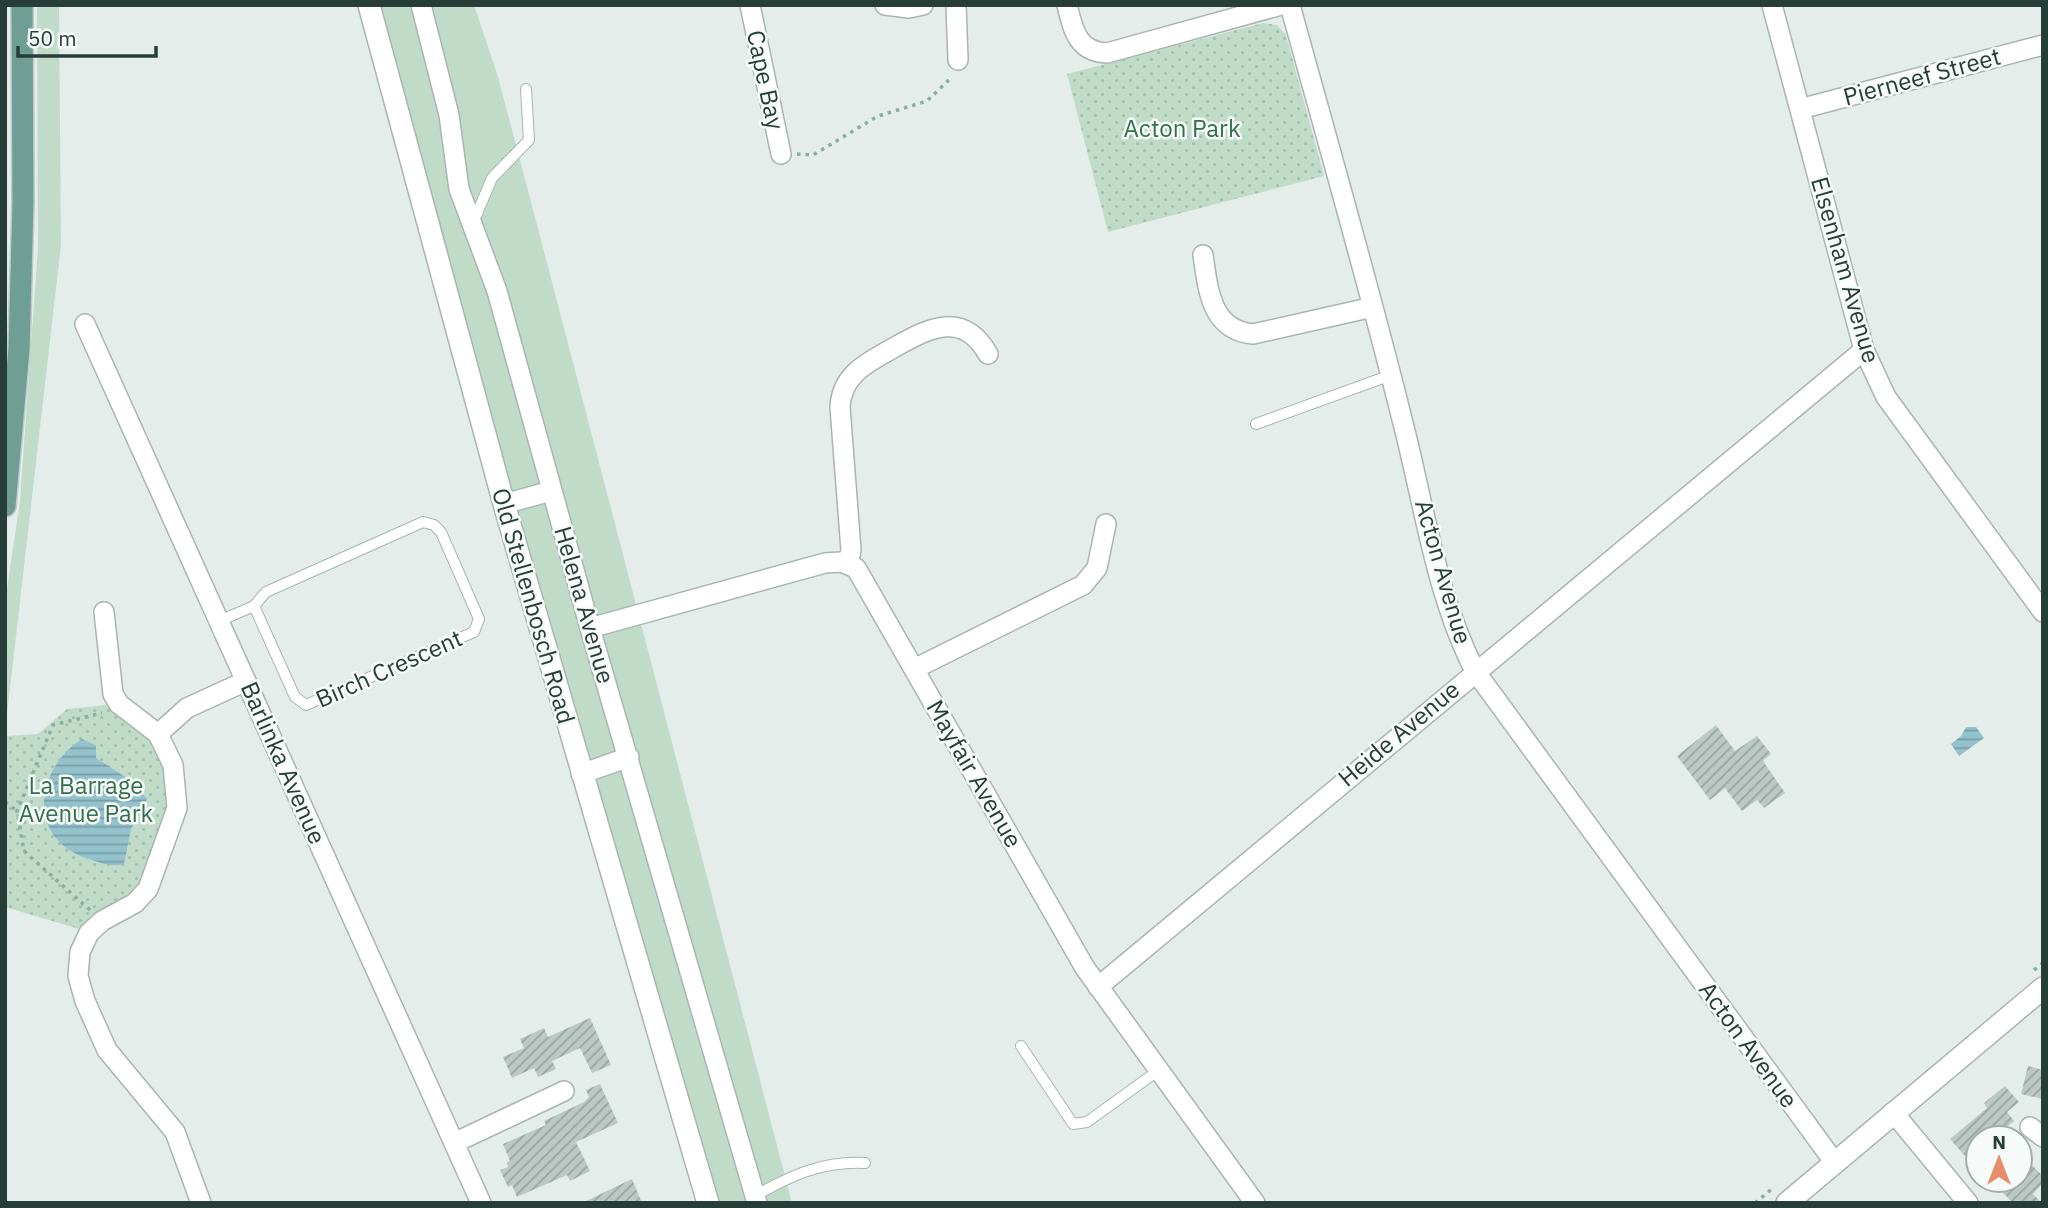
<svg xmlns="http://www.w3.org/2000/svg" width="2048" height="1208" font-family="'IBM Plex Sans',sans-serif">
  <defs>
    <pattern id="park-dots" width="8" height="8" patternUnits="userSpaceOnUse" patternTransform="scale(1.75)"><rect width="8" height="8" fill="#c0dcc9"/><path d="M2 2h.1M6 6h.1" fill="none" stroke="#a5bead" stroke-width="1.8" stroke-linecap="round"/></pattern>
    <pattern id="water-rules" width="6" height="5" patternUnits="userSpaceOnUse" patternTransform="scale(1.75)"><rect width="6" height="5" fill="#93c1cc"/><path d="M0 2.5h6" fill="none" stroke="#789ea7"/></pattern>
    <pattern id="building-hatch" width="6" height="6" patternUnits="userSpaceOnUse" patternTransform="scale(1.75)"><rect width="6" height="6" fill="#bbc8c3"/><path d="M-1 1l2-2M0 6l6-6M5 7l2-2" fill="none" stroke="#98a49f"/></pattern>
  </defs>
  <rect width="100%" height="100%" fill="#e5edea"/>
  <path fill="#c0dcc9" d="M37,5H59L61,245L5,732V602L20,501L38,247Z
    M380,5H474L498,77L540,236L792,1203H717L508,476Z"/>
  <path fill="url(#park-dots)" d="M1263,23L1277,25L1286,35L1324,176L1108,232L1067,74Z
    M107,705L147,737L164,769L168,793L164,822L144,880L133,895L99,911L79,929L5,907V736L38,734L67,709Z"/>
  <path fill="url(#water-rules)" d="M1966,727H1976L1984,738L1959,756L1951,744L1961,736Z
    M82,739L96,745V758L130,780L147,799L131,829L124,864C113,867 103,864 92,860C27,842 32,772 82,739Z"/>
  <path fill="url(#building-hatch)" d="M1716,725L1735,751L1757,736L1771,754L1763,761L1785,793L1764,808L1757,800L1742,811L1725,788L1710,800L1677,756Z
    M590,1018L611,1065L592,1073L580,1048L552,1061L556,1069L538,1077L534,1068L512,1078L503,1057L524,1048L520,1039L544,1028L548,1037Z
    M2028,1066L2043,1070V1099L2021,1094Z
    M600,1084L618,1123L576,1142L590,1171L570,1181L567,1175L517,1197L512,1185L508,1187L500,1170L508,1167L507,1163L510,1161L503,1144L546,1125L544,1121L584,1102L589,1097L586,1090Z
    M2005,1086L2019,1102L2007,1112L2014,1121L1993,1138H1978V1150L1968,1159L1950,1139L1987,1108L1984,1103Z
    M2020,1154L2043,1176V1183L2033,1194L2042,1203H2013L1990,1180H2020Z
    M632,1179L642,1203H582Z"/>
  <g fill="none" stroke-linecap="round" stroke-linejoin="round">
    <defs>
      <path id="service" d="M473,223L492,178L529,140L526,89
        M1256,424L1391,375
        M219,621L254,606L266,592L423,522L434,525L441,532L479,619L474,632L306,705L295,697L254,606
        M1021,1046L1073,1124L1087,1122L1159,1070
        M755,1196C791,1175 823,1161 865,1163"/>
      <path id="minor" d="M421,5L449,115L459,189L497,291L590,628L757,1203
        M750,5L781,154
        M885,5L909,8L923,5
        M956,5L958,60
        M1067,5C1073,29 1077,52 1107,53L1281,5
        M1290,5C1329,147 1370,289 1405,431C1425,511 1437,597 1475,671L1835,1163
        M1772,5L1864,350L1886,397L2043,612
        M1800,109L2043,45
        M1203,255C1208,290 1211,330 1253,334L1373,307
        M85,324L481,1203
        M504,504L551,491
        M848,564L851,550L840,407C842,373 869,362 895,347C929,328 963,310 988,354
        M104,612L113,694L119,704L158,734L173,765L177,808L148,889L135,903L102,921L89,933L80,952L78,976L85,1001L107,1050L175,1132L201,1203
        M590,628L825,563L841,562L856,568L1085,968L1255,1203
        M914,669L1083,585L1097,568L1106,524
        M158,734L187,708L246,681
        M581,774L629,757
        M1098,987L1864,350
        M1893,1112L1968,1203
        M2030,1127L2043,1137
        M454,1143L564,1091"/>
      <path id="tertiary" d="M369,5L504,504L708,1203
        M1787,1203L2043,988"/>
      <path id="primary" d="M5,506L19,349L23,202L22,5"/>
    </defs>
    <use href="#service" stroke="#a8b5b1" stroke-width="12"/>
    <use href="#minor" stroke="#a8b5b1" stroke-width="22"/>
    <use href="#tertiary" stroke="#a8b5b1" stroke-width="24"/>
    <use href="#primary" stroke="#c2c9c7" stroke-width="24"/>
    <path stroke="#89aea3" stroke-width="3.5" stroke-dasharray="3.5 5" stroke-linecap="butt" d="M797,154L813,155L878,116L927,101L952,77
      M5,802L17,811
      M90,910L24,851L17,811L53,725L102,713
      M2034,970L2043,963
      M1755,1203L1773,1188"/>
    <use href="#service" stroke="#fff" stroke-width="10"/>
    <use href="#minor" stroke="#fff" stroke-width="19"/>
    <use href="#tertiary" stroke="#fff" stroke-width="21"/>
    <use href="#primary" stroke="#6e9e94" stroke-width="21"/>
  </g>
  <g text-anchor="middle" stroke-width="5" stroke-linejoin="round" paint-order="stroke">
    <g font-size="24" fill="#263d38" stroke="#f6faf8">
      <text transform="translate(1922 77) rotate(-15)" y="8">Pierneef Street</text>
      <text transform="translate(765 80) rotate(78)" y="8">Cape Bay</text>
      <text transform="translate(1845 270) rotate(74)" y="8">Elsenham Avenue</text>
      <text transform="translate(1443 572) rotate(74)" y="8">Acton Avenue</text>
      <text transform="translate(584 605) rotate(74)" y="8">Helena Avenue</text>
      <text transform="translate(533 606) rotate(74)" y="8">Old Stellenbosch Road</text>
      <text transform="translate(389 669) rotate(-24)" y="8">Birch Crescent</text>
      <text transform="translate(1399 734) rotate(-40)" y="8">Heide Avenue</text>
      <text transform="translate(283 763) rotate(66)" y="8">Barlinka Avenue</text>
      <text transform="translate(974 774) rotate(60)" y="8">Mayfair Avenue</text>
      <text transform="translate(1748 1045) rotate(54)" y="8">Acton Avenue</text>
    </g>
    <g font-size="24" fill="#33714e" stroke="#f6faf8">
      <text x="1182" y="137">Acton Park</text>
      <text x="86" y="794">La Barrage<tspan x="86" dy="28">Avenue Park</tspan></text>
    </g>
  </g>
  <rect width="2048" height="1208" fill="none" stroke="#263d38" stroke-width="14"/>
  <g transform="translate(1999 1159)"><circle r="33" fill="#f6faf8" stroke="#a3aeab" stroke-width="2"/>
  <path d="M0-5L12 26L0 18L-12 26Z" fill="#e68e6b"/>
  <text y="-10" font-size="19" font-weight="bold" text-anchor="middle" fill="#263d38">N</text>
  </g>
  <path d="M18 46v10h138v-10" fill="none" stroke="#263d38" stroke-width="3.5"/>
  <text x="28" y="46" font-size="21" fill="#263d38" stroke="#f6faf8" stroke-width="5" paint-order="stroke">50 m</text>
</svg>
